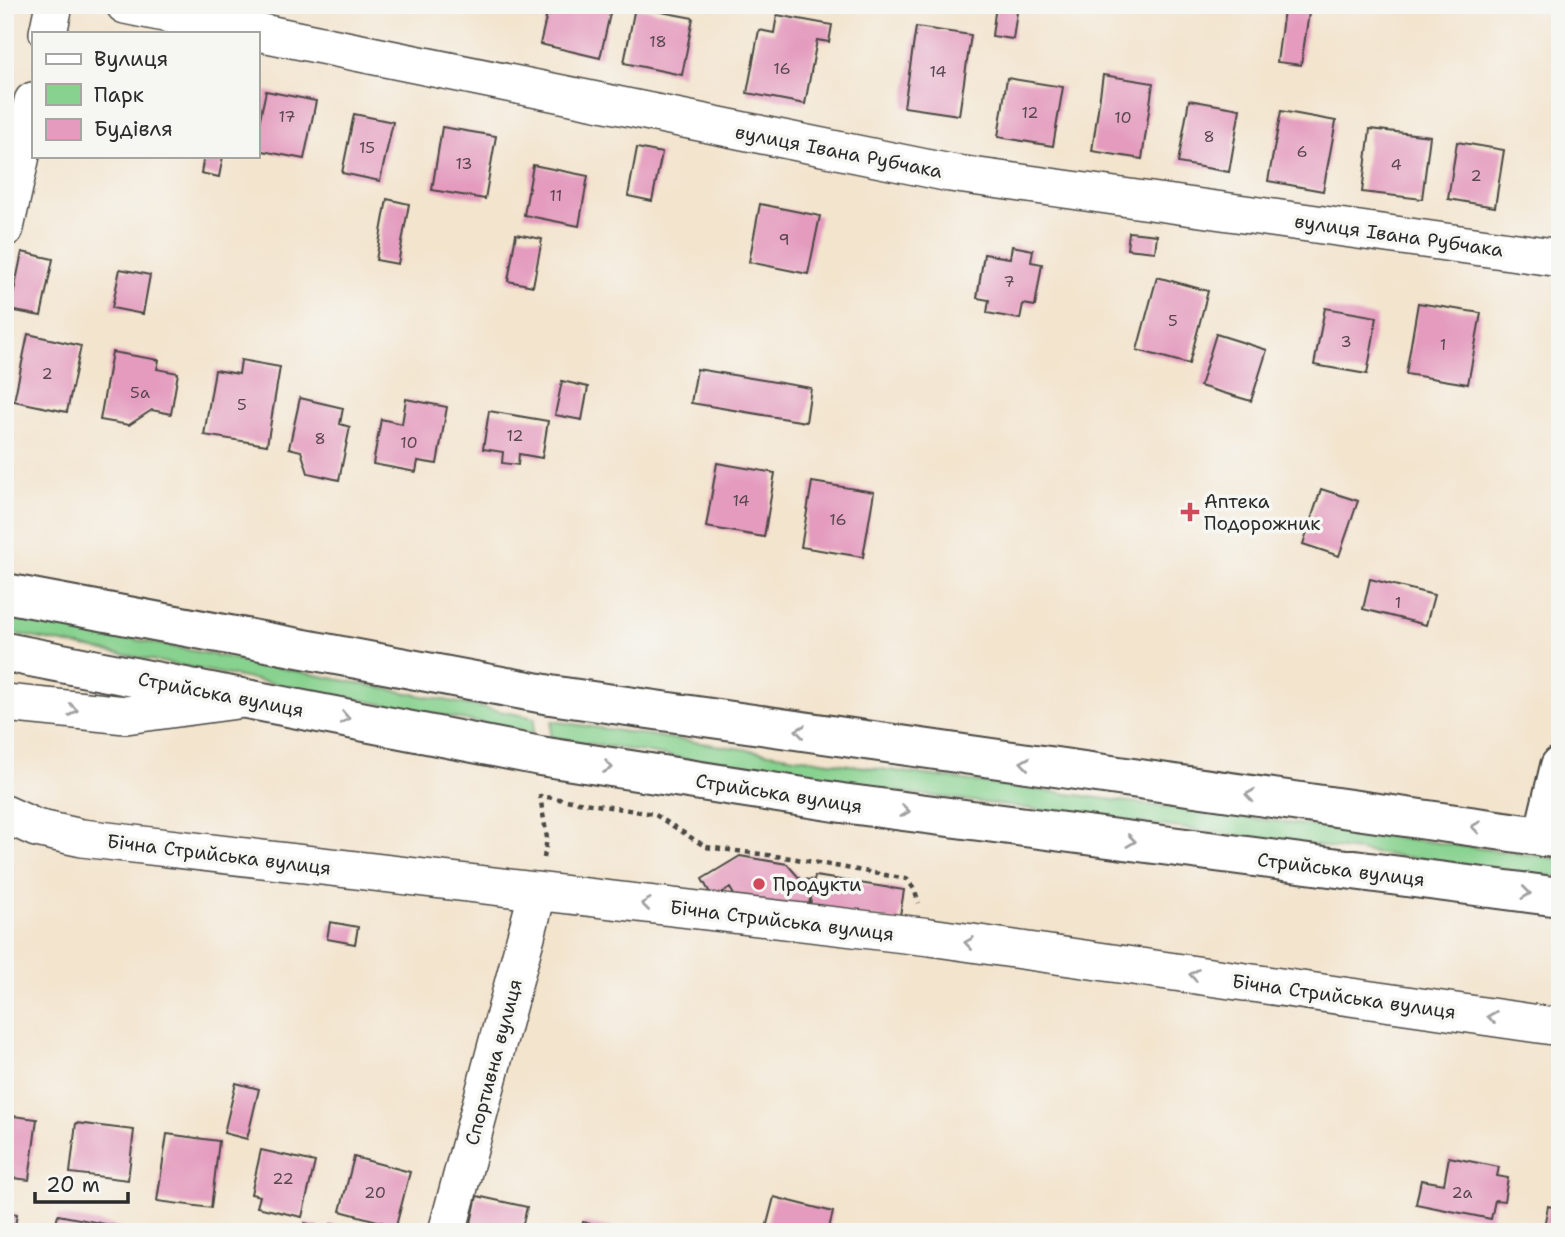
<svg xmlns="http://www.w3.org/2000/svg" width="1565" height="1237" font-family="'Shantell Sans',sans-serif">
  <rect width="100%" height="100%" fill="#f6f6f2"/>
  <filter id="ink" filterUnits="userSpaceOnUse"><feTurbulence type="fractalNoise" baseFrequency=".0143" numOctaves="2"/><feDisplacementMap in="SourceGraphic" scale="14" xChannelSelector="R" yChannelSelector="G"/><feConvolveMatrix kernelMatrix="1 2 1 2 8 2 1 2 1" color-interpolation-filters="sRGB"/></filter>
  <filter id="wash" filterUnits="userSpaceOnUse"><feTurbulence type="fractalNoise" baseFrequency=".00686" numOctaves="4" result="noise"/><feDisplacementMap in="SourceGraphic" scale="28" xChannelSelector="R" yChannelSelector="G"/><feGaussianBlur stdDeviation="1.57" result="paint"/><feColorMatrix in="noise" values="0 0 0 0 0 0 0 0 0 0 0 0 0 0 0 0 0 1.4 0 .05"/><feComposite in="paint" operator="in"/></filter>
  <g filter="url(#wash)">
    <rect width="100%" height="100%" fill="#f3e4ce"/>
    <path fill="#88d28f" stroke="#5a7e5d" stroke-width="2" d="M5,614L535,718L533,733L5,632Z
      M552,721L850,765L1560,859V877L846,785L550,737Z"/>
    <g id="blocks">
      <path fill="#e49bbe" d="M549,5H612L600,58L540,44Z
        M996,5H1018L1013,39L992,36Z
        M635,7L693,18L682,75L624,63Z
        M1284,10L1309,13L1301,65L1277,62Z
        M777,15L832,25L829,42L817,40L805,104L747,93L759,30L774,33Z
        M916,27L971,35L959,115L904,107Z
        M1103,75L1153,83L1142,159L1092,151Z
        M1007,78L1063,87L1053,146L998,137Z
        M266,91L316,101L304,159L257,150V132Z
        M1189,100L1240,109L1229,172L1178,163Z
        M1281,111L1336,121L1323,191L1268,181Z
        M354,114L393,122L380,181L342,173Z
        M442,127L496,136L485,199L432,190Z
        M1370,129L1430,136L1422,199L1362,192Z
        M1457,142L1504,150L1495,207L1448,199Z
        M637,148L662,153L652,201L628,196Z
        M204,156H223L219,177L201,173Z
        M533,165L588,176L579,226L524,215Z
        M387,199L409,204L398,264L376,260Z
        M760,204L820,216L808,274L749,262Z
        M1129,232L1157,235L1155,252L1127,249Z
        M516,234L542,239L533,286L508,281Z
        M1012,246L1033,250L1031,262L1042,264L1035,306L1023,304L1020,319L987,313L989,300L977,298L984,254L1010,258Z
        M22,252L53,259L41,316L10,310Z
        M120,269L150,275L143,314L112,308Z
        M1157,277L1208,291L1189,364L1137,350Z
        M1418,303L1481,313L1468,384L1406,374Z
        M1325,308L1377,317L1367,374L1314,365Z
        M28,334L81,346L67,412L14,401Z
        M1216,334L1267,350L1251,401L1200,386Z
        M112,352L159,360L157,369L178,373L171,414L152,410L129,425L100,420Z
        M241,360L280,367L267,445L204,435L215,370L239,374Z
        M697,369L811,388L806,422L691,403Z
        M562,381L588,387L582,420L555,415Z
        M300,398L343,408L340,424L350,427L339,480L308,473L301,451L289,448Z
        M406,399L447,407L437,464L418,461L416,472L373,464L381,419L402,424Z
        M489,411L548,421L542,458L519,454L518,465L502,463L503,452L483,449Z
        M717,463L775,473L764,537L706,527Z
        M812,482L874,492L863,557L801,547Z
        M1321,489L1358,501L1339,556L1303,544Z
        M1370,579L1434,595L1426,625L1363,609Z
        M740,856L787,864L800,879L814,880L815,876L904,890L899,922L810,908L812,888L808,910L737,900L730,888L713,898L702,879Z
        M330,922L358,927L355,944L327,939Z
        M236,1083L259,1089L247,1139L224,1133Z
        M5,1115L37,1119L29,1180L5,1177Z
        M76,1123L134,1130L128,1180L70,1173Z
        M167,1134L219,1141L211,1208L157,1201Z
        M261,1150L315,1162L302,1217L257,1207L260,1196L251,1194Z
        M354,1157L410,1172L396,1226L340,1211Z
        M1449,1157L1499,1167L1497,1176L1508,1178L1504,1201L1495,1200L1491,1219L1416,1204L1421,1180L1444,1184Z
        M477,1196L527,1207L521,1232H469Z
        M774,1197L833,1212L828,1232H765Z
        M1548,1206L1560,1209V1232H1543Z
        M5,1212L17,1214L14,1232H5Z
        M58,1215L121,1227L120,1232H54Z
        M583,1222L625,1230V1232H581Z
        M305,1223L320,1227L318,1232H303Z
        M331,1224L358,1231V1232H329Z"/>
    </g>
  </g>
  <g filter="url(#ink)">
    <use href="#blocks" fill-opacity="0" stroke="#494743" stroke-width="2"/>
    <g fill="none" stroke-linecap="round" stroke-linejoin="round">
      <defs>
        <path id="street" d="M125,5L950,173L1560,258
          M48,33L54,5
          M5,228L33,101
          M5,703L126,715L237,700
          M5,814L36,828L82,838L930,937L1560,1027
          M447,1232L538,891"/>
        <path id="secondary" d="M1543,837L1560,766"/>
        <path id="highway" d="M5,593L550,695L1560,839
          M5,652L540,756L842,803L1560,897"/>
      </defs>
      <use href="#street" stroke="#494743" stroke-width="40"/>
      <use href="#secondary" stroke="#494743" stroke-width="42"/>
      <use href="#highway" stroke="#494743" stroke-width="42"/>
      <path stroke="#494743" stroke-width="4.5" stroke-dasharray="5 5" stroke-linecap="butt" d="M544,858L547,838L540,796L654,814L706,847L791,858L907,879L914,889L919,903"/>
      <use href="#street" stroke="#fff" stroke-width="37"/>
      <use href="#secondary" stroke="#fff" stroke-width="38"/>
      <use href="#highway" stroke="#fff" stroke-width="38"/>
    </g>
    <defs><path id="oneway-chevron" d="M-2-3.5L2.5 0L-2 3.5" fill="none" stroke-width="1.6" stroke-linecap="round" stroke-linejoin="round" transform="scale(1.75)"/></defs>
    <g stroke="#a0a0a0">
      <use href="#oneway-chevron" transform="translate(73 710) rotate(6)"/>
      <use href="#oneway-chevron" transform="translate(345 718) rotate(11)"/>
      <use href="#oneway-chevron" transform="translate(800 731) rotate(-172)"/>
      <use href="#oneway-chevron" transform="translate(1025 763) rotate(-172)"/>
      <use href="#oneway-chevron" transform="translate(608 767) rotate(9)"/>
      <use href="#oneway-chevron" transform="translate(1250 795) rotate(-172)"/>
      <use href="#oneway-chevron" transform="translate(905 811) rotate(7)"/>
      <use href="#oneway-chevron" transform="translate(1476 827) rotate(-172)"/>
      <use href="#oneway-chevron" transform="translate(1131 841) rotate(7)"/>
      <use href="#oneway-chevron" transform="translate(1526 893) rotate(7)"/>
      <use href="#oneway-chevron" transform="translate(646 904) rotate(-173)"/>
      <use href="#oneway-chevron" transform="translate(969 943) rotate(-172)"/>
      <use href="#oneway-chevron" transform="translate(1194 975) rotate(-172)"/>
      <use href="#oneway-chevron" transform="translate(1492 1017) rotate(-172)"/>
    </g>
  </g>
  <g fill="#d1495b" stroke="#f6f6f2" stroke-width="2.5">
    <path d="M1186.5 501.5h7v7h7v7h-7v7h-7v-7h-7v-7h7z"/>
    <circle cx="759" cy="884" r="7"/>
  </g>
  <g text-anchor="middle" stroke-width="7" stroke-linejoin="round" paint-order="stroke">
    <g font-size="16" fill="#594750">
      <text x="658" y="47">18</text>
      <text x="782" y="74">16</text>
      <text x="938" y="77">14</text>
      <text x="1030" y="118">12</text>
      <text x="287" y="122">17</text>
      <text x="1123" y="123">10</text>
      <text x="1209" y="142">8</text>
      <text x="367" y="153">15</text>
      <text x="1302" y="157">6</text>
      <text x="464" y="169">13</text>
      <text x="1396" y="170">4</text>
      <text x="1476" y="181">2</text>
      <text x="556" y="201">11</text>
      <text x="784" y="245">9</text>
      <text x="1009" y="287">7</text>
      <text x="1173" y="326">5</text>
      <text x="1346" y="347">3</text>
      <text x="1443" y="350">1</text>
      <text x="47" y="379">2</text>
      <text x="140" y="398">5а</text>
      <text x="242" y="410">5</text>
      <text x="515" y="441">12</text>
      <text x="320" y="444">8</text>
      <text x="409" y="448">10</text>
      <text x="741" y="506">14</text>
      <text x="838" y="525">16</text>
      <text x="1398" y="608">1</text>
      <text x="283" y="1184">22</text>
      <text x="375" y="1198">20</text>
      <text x="1462" y="1198">2а</text>
    </g>
    <g font-size="19" fill="#2b2b2b" stroke="#f6f6f2">
      <text transform="translate(839 151) rotate(11)" y="7">вулиця Івана Рубчака</text>
      <text transform="translate(1399 235) rotate(8)" y="7">вулиця Івана Рубчака</text>
      <text transform="translate(221 694) rotate(11)" y="7">Стрийська вулиця</text>
      <text transform="translate(779 793) rotate(9)" y="7">Стрийська вулиця</text>
      <text transform="translate(219 854) rotate(7)" y="7">Бічна Стрийська вулиця</text>
      <text transform="translate(1341 869) rotate(7)" y="7">Стрийська вулиця</text>
      <text transform="translate(782 920) rotate(7)" y="7">Бічна Стрийська вулиця</text>
      <text transform="translate(1344 996) rotate(8)" y="7">Бічна Стрийська вулиця</text>
      <text transform="translate(493 1062) rotate(-75)" y="7">Спортивна вулиця</text>
    </g>
    <g font-size="19" fill="#2b2b2b" stroke="#f6f6f2" text-anchor="start">
      <text x="1204" y="508">Аптека<tspan x="1204" dy="22">Подорожник</tspan></text>
      <text x="773" y="891">Продукти</text>
    </g>
  </g>
  <rect width="1565" height="1237" fill="none" stroke="#f6f6f2" stroke-width="28"/>
  <rect x="32" y="32" width="228" height="126" fill="#f6f6f2" stroke="#a5a5a2" stroke-width="2"/>
  <rect x="46" y="54" width="35" height="10" fill="#ffffff" stroke="#a5a5a2" stroke-width="2"/>
  <text x="94" y="66" font-size="21" fill="#2b2b2b">Вулиця</text>
  <rect x="46" y="84" width="35" height="21" fill="#88d28f" stroke="#a5a5a2" stroke-width="2"/>
  <text x="94" y="102" font-size="21" fill="#2b2b2b">Парк</text>
  <rect x="46" y="119" width="35" height="21" fill="#e49bbe" stroke="#a5a5a2" stroke-width="2"/>
  <text x="94" y="136" font-size="21" fill="#2b2b2b">Будівля</text>
  <path d="M35 1192v10h93v-10" fill="none" stroke="#2b2b2b" stroke-width="3.5"/>
  <text x="46" y="1192" font-size="21" fill="#2b2b2b" stroke="#f6f6f2" stroke-width="5" paint-order="stroke">20 m</text>
</svg>
